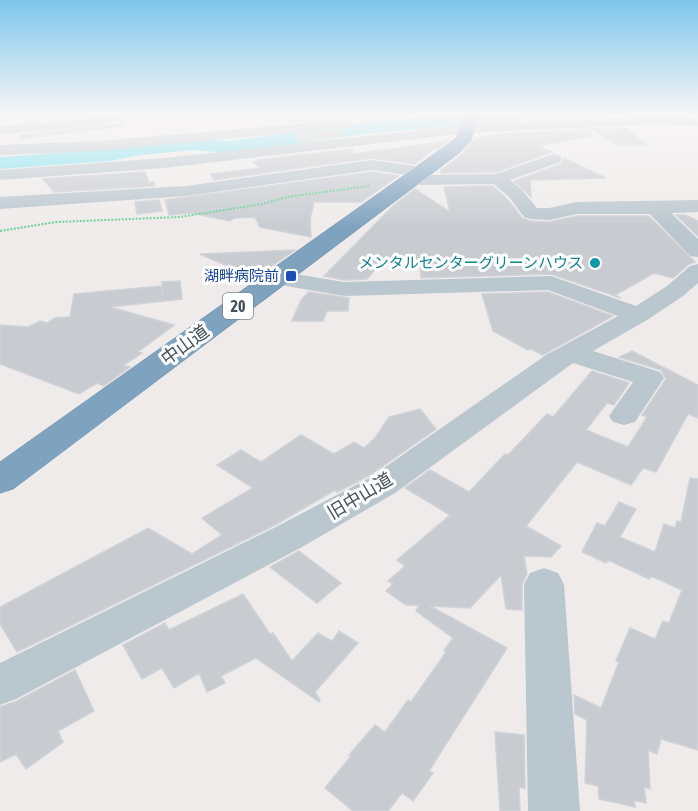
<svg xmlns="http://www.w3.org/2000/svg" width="698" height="811" font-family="'Asap Condensed','Noto Sans JP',sans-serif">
  <rect width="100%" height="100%" fill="#efebeb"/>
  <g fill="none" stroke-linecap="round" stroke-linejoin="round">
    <path fill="#7ee2f1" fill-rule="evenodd" d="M463,114H542L539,118L533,119L365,134L229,153L194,150L141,155L109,161L0,169V157L109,149L141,143L194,138L229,141L365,122Z"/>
  </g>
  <path fill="#c8ccd1" stroke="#cfd2d8" stroke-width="1.5" d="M28,114H92L25,122Z
    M302,114H326L329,119L290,122L287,117Z
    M123,123V126L20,139L21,135Z
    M626,128L646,144H615L593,129Z
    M591,129L592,136L538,146L552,152L496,172L441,173V170L461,155L474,139L502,134Z
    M338,130L342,136L301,141L296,134Z
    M448,141L437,150L436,147L415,164L372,158L214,180L210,174L260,168L253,162L258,161L257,160L352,149L353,154Z
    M564,158L606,178L530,180L531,197L514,181L561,164Z
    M145,172L149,183L154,182L155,186L54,192L43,179Z
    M372,172L398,176L361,202H314L310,219L311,237L260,227L255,217L234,218L230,221L191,213L169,215L165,200Z
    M493,186L508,200L522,218L530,221L549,222L577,216H649L695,262L689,264L673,278L654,273L615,295L621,298L551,274L421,278L420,262H414V258L386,257L367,279L344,280L324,276L393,206L415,189L450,212L444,187Z
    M159,200L162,211L137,214L135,202Z
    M676,215H685L698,221V236Z
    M295,250L255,278L200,254Z
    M180,281L182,299L110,307L174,325L138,352L142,353L124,365L130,367L104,386L97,383L79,394L0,364V325L28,327L40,321L47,323L55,318L70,317L74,294L161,286L162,295V282Z
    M309,292L349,298L348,311H327L323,321H292L301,300Z
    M548,292L613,316L543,355L531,349L528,350L493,331L482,294Z
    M632,351L698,385V418L688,414L656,472L643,468L631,485L577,462L526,526L561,546L551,557L524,556L527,574L522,584V610L506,609L501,575L470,608L430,606L507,648L429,771L433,773L413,801L402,793L388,811H353L325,788L351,756L349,755L375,725L385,732L408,700L411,702L446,652L444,650L453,638L416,611L419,605H406L386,591L393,584L388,581L405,566L397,560L450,515L405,488L430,470L469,492L505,454L508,455L547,414L553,417L592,371L629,383L614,405L607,403L586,430L628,447L647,417L642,415L666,379L661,370L619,357Z
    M420,409L436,429L370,475L337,492L335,490L275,525L17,652L0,624V607L148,528L192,554L222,535L202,518L253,488L217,465L241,450L261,462L301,435L334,454L354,442L364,448L375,438L389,417Z
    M690,478L698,479V750L661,739L657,754L648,750L650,789L644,787L646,803L634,800L635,807L599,799L598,786L585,783L587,720L575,714L574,695L601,708L619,662L616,661L630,628L655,639L663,621L669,623L682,590L651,576L649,579L608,560L606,563L582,552L597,523L605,526L619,502L636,509L620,537L655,552L664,524L675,528L677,521L681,522Z
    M299,551L341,583L317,603L270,567Z
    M243,594L270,634L273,633L292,661L318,633L332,641L339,631L358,643L315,692L320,700L319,702L256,658L221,676L225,683L207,692L199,673L174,688L162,668L142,679L123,645L165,623L169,630Z
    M75,670L94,711L58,731L63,742L26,769L16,754L0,762V707L17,701Z
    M495,732L524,735L525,788L519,787L520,811H500Z"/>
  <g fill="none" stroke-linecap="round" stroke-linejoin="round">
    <defs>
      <path id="highway" d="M465,114H480L471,140L459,153L13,489L0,493V462L447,145L456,138Z"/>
    </defs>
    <use href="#highway" stroke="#6a8daa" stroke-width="1"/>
    <path stroke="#6bd197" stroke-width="2" stroke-dasharray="2 1.5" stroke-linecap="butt" d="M0,231L56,222L180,217L262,204L287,197L369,186"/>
    <path fill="#bbc7cf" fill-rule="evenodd" d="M108,114H146L139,118L65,129L0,134V126L65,121Z
      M659,116L698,118V126L659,124L467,133L164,168L0,180V170L164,158L467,125Z
      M344,120L349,121L351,124L349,127L98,151L0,155V145L98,141Z
      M554,154L560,156L562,159L560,162L510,180L522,190L537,208H549L577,202L698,200V212L671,213L698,239V257L690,256L650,214H577L549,220L531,219L524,217L510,198L494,184L411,185L405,184L402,180L409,175L372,170L186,196L0,209V197L186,186L372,160L428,168L431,172L429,175L496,174Z
      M698,264V283L683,296L647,320L593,351L660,372L664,378L635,422L624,425L613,422L609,416L633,382L573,363L395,493L302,547L16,699L0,705V663L276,527L371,477L546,355L618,316L548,290L344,296L269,283L266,278L269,273L277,271L344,282L551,276L636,306L667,286L690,266Z
      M544,568L558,573L564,584L580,811H528L524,584L530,573Z"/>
    <use href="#highway" fill="#7fa2bf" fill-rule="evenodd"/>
  </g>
  <linearGradient id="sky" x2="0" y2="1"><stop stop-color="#7dc6ec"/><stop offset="0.5" stop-color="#f8f6f6"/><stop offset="1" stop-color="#f8f6f6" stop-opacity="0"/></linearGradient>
  <rect width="698" height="228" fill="url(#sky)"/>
  <circle fill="#0f9aa8" stroke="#fff" stroke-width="2" cx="595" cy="263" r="6"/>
  <rect fill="#1a4fb4" stroke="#fff" stroke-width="2" x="285" y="270" width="12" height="12" rx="3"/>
  <g text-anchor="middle" stroke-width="6" stroke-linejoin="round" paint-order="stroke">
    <g font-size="15" fill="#0d838f" stroke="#fff" text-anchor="end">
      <text x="583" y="268">メンタルセンターグリーンハウス</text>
    </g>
    <g font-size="15" fill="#164399" stroke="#fff" text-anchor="end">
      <text x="279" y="281">湖畔病院前</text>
    </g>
    <rect fill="#fff" stroke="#7b858c" stroke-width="1.5" x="223" y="293" width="30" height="26" rx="4.5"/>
    <g font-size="16" font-weight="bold" fill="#43515a">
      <text x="238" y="312">20</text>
    </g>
    <g font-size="18" fill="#43515a" stroke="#fff">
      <text transform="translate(185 345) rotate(-36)" y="6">中山道</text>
      <text transform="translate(360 496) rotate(-31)" y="6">旧中山道</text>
    </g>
  </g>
</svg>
